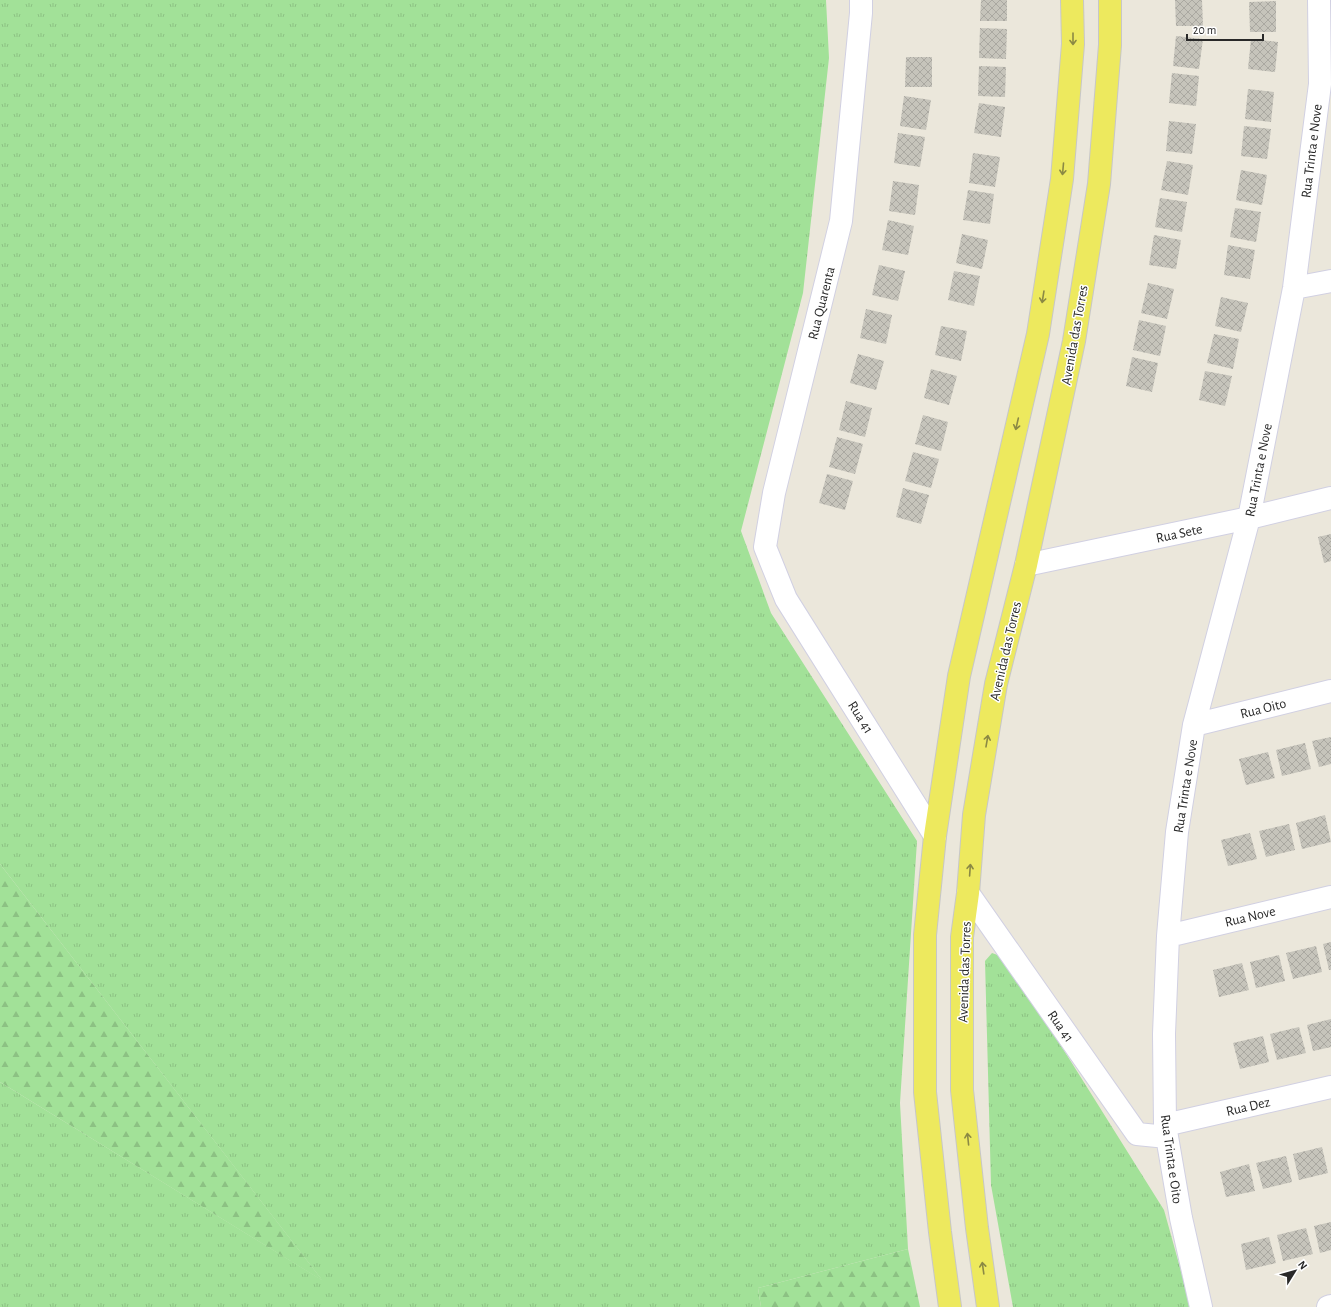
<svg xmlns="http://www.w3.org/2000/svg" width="1331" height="1307" font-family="'Alegreya Sans',sans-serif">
  <defs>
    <pattern id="grass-tufts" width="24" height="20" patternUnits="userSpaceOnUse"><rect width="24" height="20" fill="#a2e198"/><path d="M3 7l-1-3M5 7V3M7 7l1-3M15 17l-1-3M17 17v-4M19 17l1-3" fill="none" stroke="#8cc183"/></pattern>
    <pattern id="forest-firs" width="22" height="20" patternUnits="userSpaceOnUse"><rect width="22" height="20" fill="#a2e198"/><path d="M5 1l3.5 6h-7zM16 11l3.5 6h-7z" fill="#8cc183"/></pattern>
    <pattern id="building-cross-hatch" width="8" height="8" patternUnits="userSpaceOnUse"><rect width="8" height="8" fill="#c6c4bb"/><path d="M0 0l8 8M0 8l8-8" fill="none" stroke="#aaa8a1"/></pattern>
  </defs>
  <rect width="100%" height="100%" fill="#ebe7db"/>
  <path fill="url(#grass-tufts)" d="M0,0H826L829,58L803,293L741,531L771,613L917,841L900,1103L908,1249L758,1288L761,1307H0V1082L322,1280L0,864Z
    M992,953L1006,958L1164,1210L1191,1307H1013L991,1185L985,961Z"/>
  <path fill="url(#forest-firs)" d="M0,864L323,1281L0,1082Z
    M908,1249L920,1307H761L758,1288Z"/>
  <path fill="url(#building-cross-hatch)" d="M981,0H1007V21H980Z
    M1175,0H1202L1203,26H1176Z
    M1276,1V32H1250L1249,2Z
    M980,28L1007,29L1006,59L979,58Z
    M1176,36L1203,39L1199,69L1173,66Z
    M1251,39L1278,42L1275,72L1248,69Z
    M906,57H932V87H905Z
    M979,66L1006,67L1005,97L978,96Z
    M1172,73L1199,76L1196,106L1169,103Z
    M1248,89L1274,92L1271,122L1245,119Z
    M904,96L931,100L926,130L900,126Z
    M979,103L1005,107L1001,137L974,133Z
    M1169,121L1196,124L1192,154L1166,151Z
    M1244,126L1271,129L1267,159L1241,156Z
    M898,133L925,137L920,167L894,163Z
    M973,153L1000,157L995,187L969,183Z
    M1167,161L1193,165L1188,195L1161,190Z
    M1241,170L1267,175L1262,205L1236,200Z
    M893,181L919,185L915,215L889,211Z
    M968,190L994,194L990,224L963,220Z
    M1160,198L1187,202L1182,232L1155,227Z
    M1235,208L1261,212L1256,242L1230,237Z
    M888,220L914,226L908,255L882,250Z
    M962,234L988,240L982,269L956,263Z
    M1154,235L1181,240L1176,269L1149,265Z
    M1228,245L1255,250L1250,279L1224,275Z
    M879,265L905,271L898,301L872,295Z
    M954,271L980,276L974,306L948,300Z
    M1148,283L1174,289L1167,319L1141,313Z
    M1221,297L1248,303L1241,332L1215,326Z
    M866,309L892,315L886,344L860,338Z
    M1139,320L1166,326L1160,356L1133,350Z
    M941,326L967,331L961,361L935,355Z
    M1214,334L1239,339L1233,369L1207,363Z
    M858,354L884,361L876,390L850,383Z
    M1132,357L1158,363L1152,392L1126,386Z
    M931,369L957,376L949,405L924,398Z
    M1205,371L1232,376L1225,406L1199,400Z
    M846,401L872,408L865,437L839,430Z
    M923,415L948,422L941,451L915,444Z
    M837,437L863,444L855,474L829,467Z
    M913,452L939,459L931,488L905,481Z
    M827,474L853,481L845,510L819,503Z
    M903,488L929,495L921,524L896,517Z
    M1331,534V561L1324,563L1318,537Z
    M1331,737V764L1319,767L1312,741Z
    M1305,743L1311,769L1282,776L1276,750Z
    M1268,752L1275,778L1246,785L1239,759Z
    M1325,815L1331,842L1302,849L1296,823Z
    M1289,824L1295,850L1266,857L1259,831Z
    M1250,833L1257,859L1228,866L1221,840Z
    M1331,942V970H1329L1323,944Z
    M1316,946L1322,972L1293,979L1286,953Z
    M1279,955L1285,981L1256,988L1250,962Z
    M1242,963L1249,990L1219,997L1213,970Z
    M1331,1019V1047L1313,1051L1307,1025Z
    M1299,1027L1306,1053L1277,1060L1270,1034Z
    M1263,1036L1269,1062L1240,1069L1233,1043Z
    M1322,1147L1328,1173L1299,1180L1293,1154Z
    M1286,1156L1292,1182L1263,1189L1256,1163Z
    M1249,1164L1255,1191L1226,1197L1220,1172Z
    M1331,1222V1250L1320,1253L1314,1226Z
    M1306,1228L1313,1254L1283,1261L1277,1235Z
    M1269,1237L1276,1263L1246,1270L1241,1244Z"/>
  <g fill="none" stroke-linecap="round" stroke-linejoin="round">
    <defs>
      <path id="minor" d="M861,0V13L841,221L774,493L765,547L786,599L935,836
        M1294,288L1331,281
        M1026,565L1249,518L1331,498
        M1194,725L1331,691
        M968,893L1137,1134L1167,1137
        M1168,936L1331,897
        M1165,1125L1331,1087
        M1201,1307L1181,1218L1165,1125L1164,1034L1168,936L1177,832L1194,725L1249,518L1294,288L1320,84L1319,0
        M1328,1307L1331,1306"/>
      <path id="major" d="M950,1307L940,1232L925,1092V935L935,836L959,676L1038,334L1062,179L1073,44L1072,0
        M988,1307L977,1228L962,1090V937L968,893L974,815L996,684L1026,565L1074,341L1099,184L1110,45V0"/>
    </defs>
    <use href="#minor" stroke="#d1d0e2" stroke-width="24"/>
    <use href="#major" stroke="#c7c7c7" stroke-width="24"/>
    <use href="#minor" stroke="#fff" stroke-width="22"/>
    <use href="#major" stroke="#ede95e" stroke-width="22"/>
  </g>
  <defs><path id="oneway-shaft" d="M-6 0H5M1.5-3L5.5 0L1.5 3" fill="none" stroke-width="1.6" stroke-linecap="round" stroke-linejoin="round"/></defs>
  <g stroke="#8b8944">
    <use href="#oneway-shaft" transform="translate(1073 39) rotate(90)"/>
    <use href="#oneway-shaft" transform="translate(1063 169) rotate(95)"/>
    <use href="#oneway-shaft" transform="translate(1043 297) rotate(99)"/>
    <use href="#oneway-shaft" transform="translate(1017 424) rotate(103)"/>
    <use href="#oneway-shaft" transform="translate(987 741) rotate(-80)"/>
    <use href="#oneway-shaft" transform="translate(970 870) rotate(-86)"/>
    <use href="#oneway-shaft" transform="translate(968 1139) rotate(-96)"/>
    <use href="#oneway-shaft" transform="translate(983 1268) rotate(-98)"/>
  </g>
  <g text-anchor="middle" stroke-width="3" stroke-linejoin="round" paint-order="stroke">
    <g font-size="14" fill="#292929" stroke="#fff">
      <text transform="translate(1311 151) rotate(-83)" y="5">Rua Trinta e Nove</text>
      <text transform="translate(821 303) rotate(-76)" y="5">Rua Quarenta</text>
      <text transform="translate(1074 335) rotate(-80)" y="5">Avenida das Torres</text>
      <text transform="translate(1258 470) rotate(-79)" y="5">Rua Trinta e Nove</text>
      <text transform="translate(1179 533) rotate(-12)" y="5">Rua Sete</text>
      <text transform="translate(1005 651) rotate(-77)" y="5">Avenida das Torres</text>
      <text transform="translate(1263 708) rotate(-14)" y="5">Rua Oito</text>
      <text transform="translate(861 717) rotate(58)" y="5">Rua 41</text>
      <text transform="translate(1185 786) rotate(-81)" y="5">Rua Trinta e Nove</text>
      <text transform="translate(1250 916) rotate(-13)" y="5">Rua Nove</text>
      <text transform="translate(964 972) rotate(-88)" y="5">Avenida das Torres</text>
      <text transform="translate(1061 1026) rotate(55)" y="5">Rua 41</text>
      <text transform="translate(1248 1106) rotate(-13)" y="5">Rua Dez</text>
      <text transform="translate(1172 1159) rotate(82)" y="5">Rua Trinta e Oito</text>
    </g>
  </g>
  <g transform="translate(1295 1271) rotate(53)" stroke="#ffffff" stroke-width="3" paint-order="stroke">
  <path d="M0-3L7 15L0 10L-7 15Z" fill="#292929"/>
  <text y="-6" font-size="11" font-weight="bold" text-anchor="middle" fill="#292929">N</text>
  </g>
  <path d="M1187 34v6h76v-6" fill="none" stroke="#292929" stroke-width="2"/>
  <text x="1193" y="34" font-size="12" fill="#292929" stroke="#ffffff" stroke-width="3" paint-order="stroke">20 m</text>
</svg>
